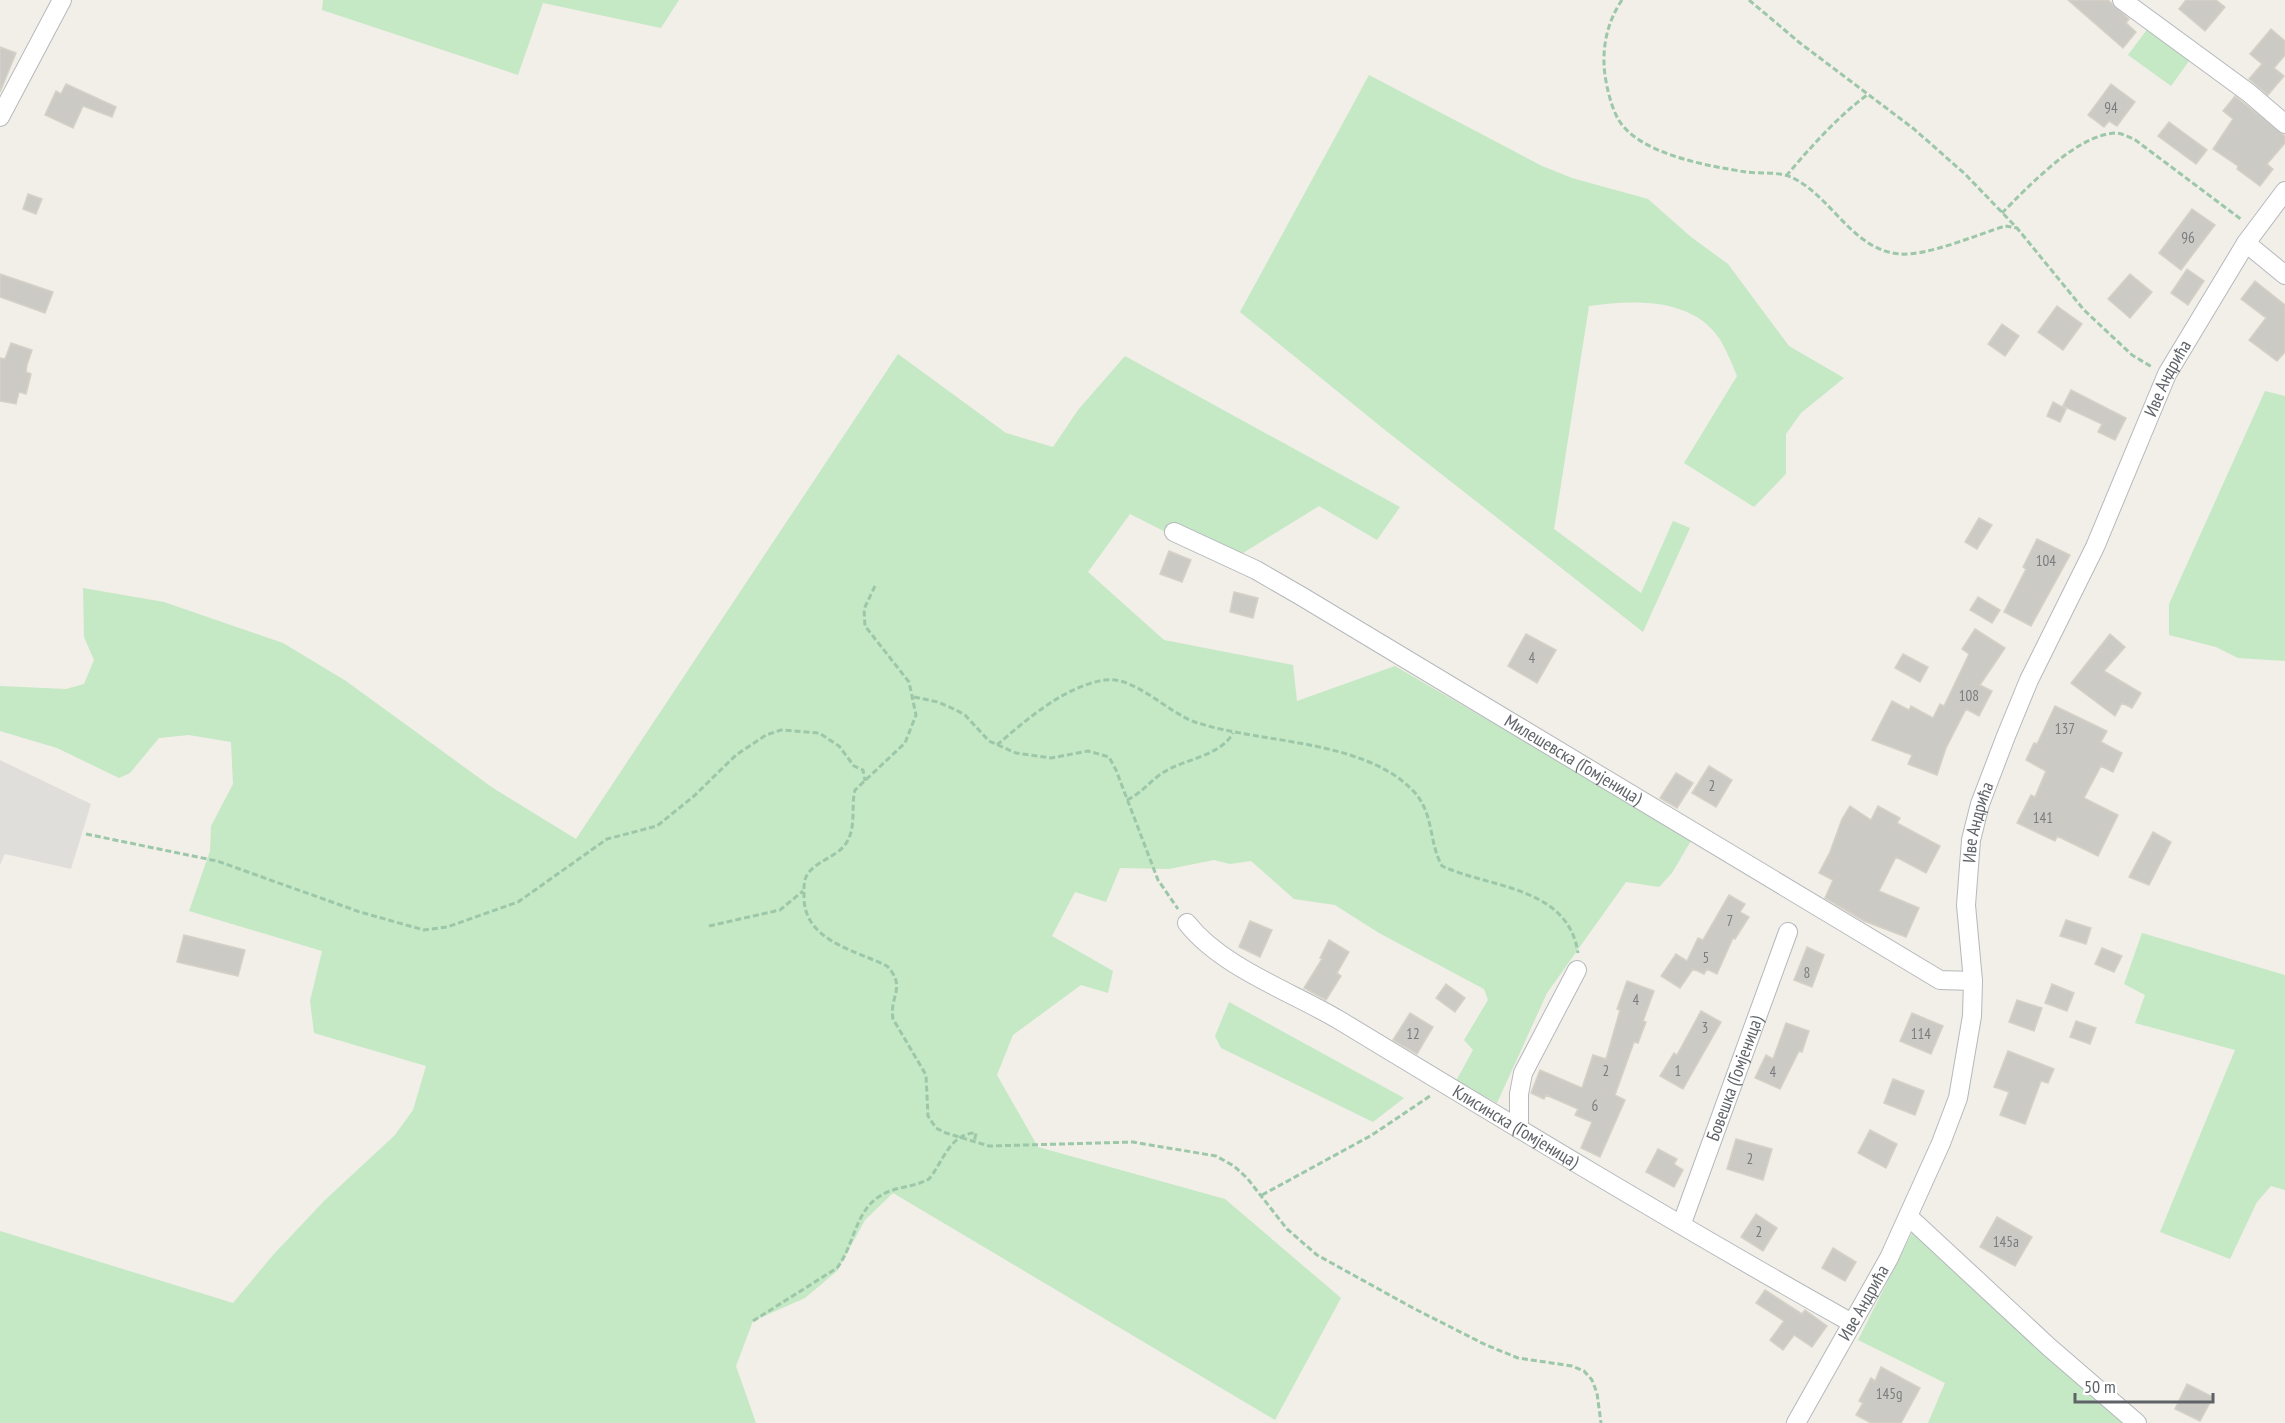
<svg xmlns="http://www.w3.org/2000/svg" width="2285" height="1423" font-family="'PT Sans Narrow',sans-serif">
  <rect width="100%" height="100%" fill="#f1efe8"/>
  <path fill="#e0deda" d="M0,760L91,804L71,869L5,854L0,865Z"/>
  <path fill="#c5e8c5" d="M323,0H679L661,28L543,3L518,75L322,10Z
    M2154,20L2197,50L2171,86L2128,55Z
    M1369,75L1542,166L1572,178L1648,199L1691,237L1728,264L1789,346L1844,378L1801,413L1786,434V474L1754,507L1684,463L1737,376C1732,364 1726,349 1719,338C1691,297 1632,300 1589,306L1554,529L1641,593L1673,521L1690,528L1643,632L1385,430L1240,312Z
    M898,354L1006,433L1053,447L1078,410L1125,356L1400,507L1377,540L1319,506L1227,563L1130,514L1088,572L1164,640L1293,665L1297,701L1395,666L1692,839L1672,873L1659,887L1626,882L1547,993L1497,1103L1456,1081L1473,1050L1464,1040L1488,1000L1484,989L1379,933L1335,905L1294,899L1251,861L1230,864L1214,860L1169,869L1120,868L1106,902L1075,892L1052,936L1113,971L1108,993L1081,985L1013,1035L997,1075L1038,1147L1225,1199L1341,1298L1275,1420L893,1193L865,1220L837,1271L805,1298L753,1321L736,1366L756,1423H0V1231L233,1303L273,1255L325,1200L395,1135L413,1110L426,1066L314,1033L310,1001L322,951L189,911L210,851L211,826L233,784L231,742L189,735L159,738L130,773L119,778L57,748L0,731V686L66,689L84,684L94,660L84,637L83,588L164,602L283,643L346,681L493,788L576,839Z
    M2265,391L2285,396V661L2238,658L2216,647L2169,635V604Z
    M2142,933L2285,975V1190L2271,1186L2257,1202L2230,1259L2160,1232L2235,1050L2135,1023L2145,995L2124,984Z
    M1229,1002L1404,1098L1373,1122L1221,1048L1215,1036Z
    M1913,1231L2123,1417V1423H1928L1945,1383L1858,1340Z"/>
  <path fill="#cccac5" stroke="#d6d1c6" stroke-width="1.5" d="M2068,0H2108L2129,19L2126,23L2136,32L2123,48Z
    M2186,0H2216L2225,7L2205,31L2179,9Z
    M2271,29L2285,41V55L2274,68L2284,76L2268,95L2249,79L2262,64L2250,54Z
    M0,47L16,53L0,92Z
    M66,84L116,107L112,117L83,106L73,128L45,115L56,91L61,94Z
    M2111,84L2135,102L2117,126L2109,121L2104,127L2088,115Z
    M2235,96L2285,136V143L2267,164L2273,169L2260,186L2237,169L2238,166L2213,149L2233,119L2223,111Z
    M2169,122L2207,150L2196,164L2158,136Z
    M28,194L42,199L36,214L23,209Z
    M2192,209L2215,225L2181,270L2159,253Z
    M2187,269L2204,281L2188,305L2171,293Z
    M0,274L53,292L45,313L0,297Z
    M2130,274L2152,292L2130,318L2108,299Z
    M2255,281L2285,305V352L2277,361L2249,340L2266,318L2241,299Z
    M2057,306L2082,324L2063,350L2038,332Z
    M2002,324L2019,336L2005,356L1988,344Z
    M11,343L32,350L27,365L26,372L31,374L26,394L19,392L16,404L0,401V358L5,359Z
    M2071,390L2126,418L2115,440L2098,432L2102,424L2063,406Z
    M2053,402L2066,409L2060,422L2047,416Z
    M1979,518L1992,525L1977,549L1965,542Z
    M2037,539L2070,555L2031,626L2004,612L2026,569L2023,567Z
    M1169,551L1191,560L1182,582L1160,574Z
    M1234,592L1258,598L1253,618L1230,612Z
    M1978,597L2000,610L1992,623L1970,610Z
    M1975,629L2005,648L1980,685L1992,691L1979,716L1966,709L1946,748L1937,775L1908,764L1912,755L1872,740L1892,701L1909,710L1911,706L1933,718L1940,704L1944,706L1969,654L1962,649Z
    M1526,634L1556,650L1537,683L1508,666Z
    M2110,634L2125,647L2104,671L2141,693L2132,708L2122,703L2115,716L2071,683Z
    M1903,654L1928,667L1920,682L1895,668Z
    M2055,706L2107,731L2101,742L2122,753L2113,772L2101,766L2084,798L2118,815L2098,856L2057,836L2055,841L2017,823L2031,795L2035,797L2046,771L2026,760L2034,743L2037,744Z
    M1709,766L1732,780L1716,807L1692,793Z
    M1676,773L1693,783L1677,808L1660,798Z
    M1850,806L1871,820L1878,806L1900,818L1897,823L1940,846L1926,873L1896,857L1879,891L1919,908L1906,937L1864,921L1825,898L1833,880L1819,873L1830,852L1842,819Z
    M2153,832L2171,842L2149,885L2129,877Z
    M1729,895L1745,904L1740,912L1749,917L1735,939L1733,938L1717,974L1707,969L1704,974L1693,969L1680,988L1661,976L1676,954L1687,961L1698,938L1703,940Z
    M2066,920L2091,928L2086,944L2060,936Z
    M1250,921L1272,930L1260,957L1239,947Z
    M184,935L245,950L238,976L177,962Z
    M1329,940L1349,952L1337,973L1341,976L1326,1000L1304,988L1322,959L1320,958Z
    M1807,947L1824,955L1812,987L1794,980Z
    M2102,948L2122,956L2114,972L2095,964Z
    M1627,981L1654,991L1643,1021L1646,1022L1638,1043L1634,1042L1615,1095L1625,1100L1600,1157L1581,1148L1592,1122L1575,1115L1578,1109L1546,1095L1544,1099L1531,1093L1540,1070L1582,1088L1593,1055L1606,1059L1620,1010L1617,1009Z
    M1446,984L1465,998L1455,1012L1436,998Z
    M2052,984L2074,993L2067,1011L2045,1003Z
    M2017,1000L2042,1008L2034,1031L2009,1022Z
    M1701,1011L1721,1022L1683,1089L1660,1076L1674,1053L1677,1055Z
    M1410,1013L1433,1027L1417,1054L1393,1040Z
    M1912,1013L1943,1026L1931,1054L1900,1041Z
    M2076,1021L2096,1028L2090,1044L2070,1037Z
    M1786,1023L1809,1031L1802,1052L1799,1051L1780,1089L1755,1078L1766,1055L1773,1059Z
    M2008,1051L2054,1069L2048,1083L2041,1081L2025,1124L2000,1115L2009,1092L1994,1087Z
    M1893,1079L1924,1091L1915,1115L1884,1103Z
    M1870,1130L1897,1144L1886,1168L1858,1153Z
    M1736,1139L1772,1149L1763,1180L1727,1169Z
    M1658,1149L1677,1159L1674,1164L1683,1170L1674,1187L1646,1172Z
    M1756,1214L1777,1228L1763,1251L1741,1237Z
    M1997,1217L2032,1237L2015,1266L1980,1247Z
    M1833,1248L1856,1262L1845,1281L1822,1268Z
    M1765,1290L1802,1314L1805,1310L1827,1326L1812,1347L1794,1335L1783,1350L1770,1340L1784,1321L1756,1303Z
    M1881,1367L1920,1388L1901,1423H1871L1856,1415L1863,1403L1859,1401L1871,1378L1875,1381Z
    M2187,1384L2213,1397L2200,1421L2175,1409Z"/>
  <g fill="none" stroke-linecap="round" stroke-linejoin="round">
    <defs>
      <g id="minor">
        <path d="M2122,0L2249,93L2285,124"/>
        <path d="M0,117L62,0"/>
        <path d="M2246,243L2285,275"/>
        <path id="s1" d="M1174,532L1256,570L1301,596L1940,980L1973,981"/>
        <path id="s2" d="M1187,923C1221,967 1292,992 1339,1020C1509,1123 1679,1226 1852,1323"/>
        <path d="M1519,1129V1094L1523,1073L1577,970"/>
        <path d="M1909,1217L2049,1347L2137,1423"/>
        <path id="s3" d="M1682,1223L1788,932"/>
        <path id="s4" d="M1796,1423L1889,1258L1941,1143L1958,1098L1972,1016L1973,981L1966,905L1971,840L1980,804L2006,736L2029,680L2095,547L2167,374L2246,243L2285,191"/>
      </g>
    </defs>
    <use href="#minor" stroke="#b5b8bc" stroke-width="20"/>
    <path stroke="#9cc7a9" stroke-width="3" stroke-dasharray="6 3" stroke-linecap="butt" d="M1622,0C1605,25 1600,56 1607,86C1609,96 1612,107 1617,117C1636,154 1708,166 1746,172C1762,174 1781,171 1795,179C1834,200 1853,250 1900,254C1928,256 1976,235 2005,226L2017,228
      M1749,0L1800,43L1914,129L1965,174L2017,228L2084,310L2132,355L2152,367
      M1786,176C1811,147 1836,118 1867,95
      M2002,213C2028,187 2077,134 2116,133C2122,133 2128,137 2134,139L2242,220
      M875,586L864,609L865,626L909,682L916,715L905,743L855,790C851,806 856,824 848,840C840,856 820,859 809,872C803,879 804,889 804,898C805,941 855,950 887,966C907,987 889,996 893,1019L926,1075L928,1116L936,1128L946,1133L989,1146L1133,1142L1216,1156L1234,1166L1247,1178L1287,1229L1317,1255L1413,1308L1486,1345L1518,1358L1572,1366L1584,1371L1592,1380L1597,1393L1601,1423
      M914,697L938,702L956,710L965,715L989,741L1016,753L1051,758L1088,751L1109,757L1116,770L1158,880L1178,909
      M997,745C1027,719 1065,686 1105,680C1136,676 1168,714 1198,723C1263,744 1368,739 1416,794C1434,816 1429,843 1442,866C1489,888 1568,886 1578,953
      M1127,800C1143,792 1148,783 1161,774C1182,759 1220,757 1233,733
      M86,834L217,861L360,912L424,930L447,927L518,902L607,839L657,826L694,796L736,755L766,735L781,730L819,733L839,746L854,766L863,770L865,781
      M709,926L780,910L803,891
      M1262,1195L1372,1135L1430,1096
      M753,1321L837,1268C854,1246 855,1211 880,1196C895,1186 913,1188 929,1179C943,1162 950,1133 976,1133L974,1143"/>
    <use href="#minor" stroke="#fff" stroke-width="18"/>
  </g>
  <g text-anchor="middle" stroke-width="6" stroke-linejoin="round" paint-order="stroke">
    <g font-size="15" fill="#7a7d7f">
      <text x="2111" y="113">94</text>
      <text x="2188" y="243">96</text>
      <text x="2046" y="566">104</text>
      <text x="1532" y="663">4</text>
      <text x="1969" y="701">108</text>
      <text x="2065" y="734">137</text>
      <text x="1712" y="791">2</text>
      <text x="2043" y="823">141</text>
      <text x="1730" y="926">7</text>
      <text x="1706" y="963">5</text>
      <text x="1807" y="978">8</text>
      <text x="1636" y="1005">4</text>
      <text x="1705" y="1033">3</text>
      <text x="1413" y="1039">12</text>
      <text x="1921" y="1039">114</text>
      <text x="1606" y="1076">2</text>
      <text x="1678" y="1076">1</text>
      <text x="1773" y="1077">4</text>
      <text x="1595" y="1111">6</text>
      <text x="1750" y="1164">2</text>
      <text x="1759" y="1237">2</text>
      <text x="2006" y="1247">145a</text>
      <text x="1889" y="1399">145g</text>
    </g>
    <g font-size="18" fill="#5f6368" stroke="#fff">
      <text dy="6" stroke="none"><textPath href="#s4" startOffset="1126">Иве Андрића</textPath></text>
      <text dy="6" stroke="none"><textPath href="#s1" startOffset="460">Милешевска (Гомјеница)</textPath></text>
      <text dy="6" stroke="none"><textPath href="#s4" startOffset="642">Иве Андрића</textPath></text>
      <text dy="6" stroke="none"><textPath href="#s3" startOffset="154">Бовешка (Гомјеница)</textPath></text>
      <text dy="6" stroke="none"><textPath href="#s2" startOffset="388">Клисинска (Гомјеница)</textPath></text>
      <text dy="6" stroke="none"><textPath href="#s4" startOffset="138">Иве Андрића</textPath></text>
    </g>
  </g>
  <path d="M2075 1393v9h138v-9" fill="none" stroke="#5f6368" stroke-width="3"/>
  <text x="2084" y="1393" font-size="18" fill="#5f6368" stroke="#ffffff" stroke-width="4.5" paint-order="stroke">50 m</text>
</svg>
